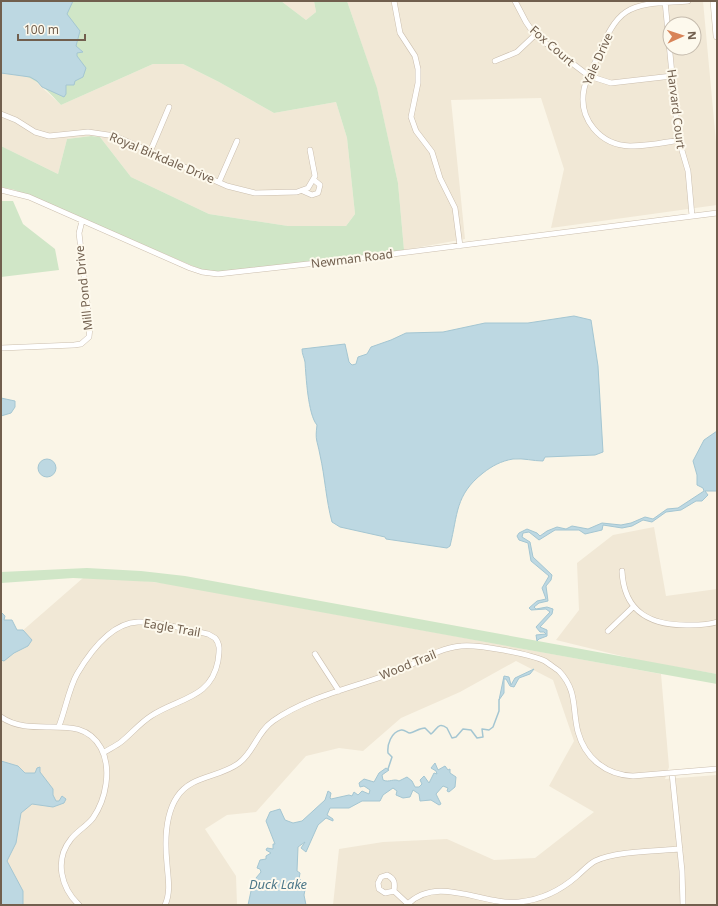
<svg xmlns="http://www.w3.org/2000/svg" width="718" height="906" font-family="'Noto Sans',sans-serif">
  <rect width="100%" height="100%" fill="#faf5e7"/>
  <path fill="#f1e8d6" fill-rule="evenodd" d="M281,1H314L316,12L306,20Z
    M347,1H703L717,153V205L551,228L564,169L541,98L451,100L465,239L404,250L398,183L377,89ZM670,24H694V48H670Z
    M153,64H183L219,82L274,113L336,102L347,138L355,214L346,226H288L209,214L131,177L100,137L91,136L67,139L58,174L1,146V73L26,76L33,79L61,105Z
    M654,527L666,596L717,589V674L642,661L556,640L579,610L577,563L613,535Z
    M83,578L127,579L170,584L661,674L669,767L665,779L717,775V905H333L339,849L383,842L447,839L494,860L535,858L594,812L549,786L574,741L553,680L516,661L460,692L401,718L363,751L339,748L306,756L256,812L227,815L205,829L236,876L237,905H1V642L5,646Z"/>
  <path fill="#d0e6c7" d="M1,1H281L306,20L316,12L314,1H347L377,88L398,183L404,250L232,271L216,272L200,269L15,190L1,187V146L58,174L67,139L91,136L100,137L131,177L209,214L288,226H346L355,214L347,138L336,102L274,113L219,82L183,64H153L61,105C41,84 33,73 1,73Z
    M1,201H13L23,224L55,249L59,270L1,277Z
    M87,568L141,571L185,576L717,674V684L154,582L73,578L1,583V572Z"/>
  <path fill="#bdd8e2" stroke="#a4c6d2" d="M1,1H73L67,14L80,31L76,46L83,52L77,53V56L86,68L83,77L75,81L74,85H66V94L64,97L42,87L37,81L30,77L1,73Z
    M574,316L591,320L598,366L603,452L595,455L545,457L543,461C533,461 524,458 513,459C501,461 492,466 483,473C455,495 458,514 450,546L447,548L386,539L385,537L340,527L332,522C326,500 325,477 320,455C317,439 315,441 317,425C308,415 306,376 305,362C304,357 302,354 302,349L345,344L349,362L352,365L356,364L358,357L367,354L371,347L391,340L406,333L443,332L485,323H528Z
    M1,398L15,401V407L11,413L1,416Z
    M717,431V491H705L708,495L702,501H696L681,510L666,512L652,522L643,520L632,526L622,528L603,525L602,530L585,534L579,530H555L539,540L529,532L523,533L522,537L530,542L533,557L552,575L551,580L546,586L548,601L539,603L534,607L536,609L547,607L553,609L552,614L540,627L547,630V636L539,639L537,641L536,635L546,634L544,632H540L536,627L550,612L546,609L531,610L529,608L537,601L546,599L542,588L549,576L531,561L528,543L519,540L517,536L519,533L527,529L537,533L540,536L547,531L557,527L566,529L572,526L588,529L602,523L621,525L631,523L645,517L653,519L667,509L678,508L704,491L703,488L697,485V475L693,461L704,440Z
    M38 468a9 9 0 1 1 18 0a9 9 0 1 1-18 0Z
    M1,612L5,616L4,620H12L17,630H23L32,640L28,646L14,653L4,661L1,660Z
    M534,669L530,674L519,678L514,687L510,686L506,679H504V693L499,700L504,676L509,677L511,685L515,678Z
    M1,761L18,766L25,773H35L37,768L40,767V772L53,789V795L56,801H59L62,796L66,799L64,803L53,807L32,804L21,813L16,843L7,861L23,891V905H1Z
    M435,763L438,770L445,766L448,770L450,769V773L456,777L455,787L449,792L447,791L448,788L443,786L436,794L441,804L439,805L431,800L420,801L419,794L413,790L410,797L403,798L396,795L397,791L393,788L383,795L380,801H362L349,808H330L327,815L333,819V821L326,818L318,825L306,852L301,848L305,842L298,847L297,871L300,873L299,879L304,882L301,886L305,890L304,895L306,905H248L251,891L250,886L252,884L253,887H255L256,878L261,872L260,869L257,868L260,860L266,859V856L271,853L266,850L267,848L273,849V844H275L266,821L270,812L280,809L285,820L293,823L302,821L325,800L328,791L331,793L330,798L331,799L349,795L352,796L354,792L358,795L362,791L369,794L370,790L364,786L360,787L359,783L364,779L374,782L379,773L386,768L389,770L382,775L383,780C389,783 394,778 399,781L407,777L412,781L415,787H419L422,784L420,780L424,776L429,783L434,773L437,774L436,771L431,768Z"/>
  <g fill="none" stroke-linecap="round" stroke-linejoin="round">
    <path stroke="#a4c6d2" stroke-width="1.5" d="M388,769L392,757L388,753C387,745 391,732 401,730C405,729 407,733 410,733C415,732 419,728 425,728L431,734C437,730 438,721 447,728L452,738L456,737L463,729L471,730L477,738L483,737L482,729L489,730L493,727L499,711V700"/>
    <defs>
      <path id="street" d="M394,1L400,33L415,56L418,69V83L411,117L416,131L432,152L440,178L455,208L460,246
        M515,1L526,22L535,35L589,76L611,83L672,76
        M665,1L678,137L688,171L692,216
        M495,61L517,52L535,35
        M1,114L16,120L35,132L49,136L88,132L115,136L227,186L255,193L297,192L308,188L315,176L310,150
        M679,140C663,143 646,146 630,146C600,145 578,119 584,89C586,79 593,68 597,58C604,43 611,22 626,12C642,1 669,3 688,1
        M150,152L169,107
        M219,182L237,141
        M1,190L29,197L190,268L202,272L218,274L353,259L717,213
        M303,191L312,195L318,193L320,185L314,180
        M1,348L74,345L81,344L89,337L90,327L79,233L82,221
        M622,571C624,613 651,626 690,625C699,625 708,625 717,622
        M608,631L633,607
        M315,654L339,691
        M1,717C34,740 80,710 101,748C112,769 106,799 93,818C87,826 77,831 71,839C54,860 61,888 79,905
        M59,726C65,711 69,688 77,674C90,652 111,623 138,622C158,621 188,630 208,634L215,638C221,645 219,652 218,661C211,699 178,698 151,716C140,723 131,734 121,742C116,746 109,749 103,753
        M672,773L682,871L683,905
        M394,891L385,893L379,889L378,883L381,877L387,875C395,879 395,883 394,891L408,904
        M165,905C171,892 168,878 167,864C165,844 165,815 177,797C191,775 219,778 239,763C254,752 257,732 273,721C310,695 358,687 400,670C420,661 439,648 461,646C477,644 530,654 545,661C549,664 555,668 559,671C578,691 572,709 578,732C585,758 606,775 633,776L717,769
        M407,905C437,874 484,906 519,902C540,900 561,890 577,876C583,871 589,864 595,861C614,851 658,851 680,849"/>
      <path id="secondary" d="M714,1L717,36"/>
    </defs>
    <use href="#street" stroke="#cbbeae" stroke-width="6"/>
    <use href="#secondary" stroke="#cdbfac" stroke-width="8"/>
    <use href="#street" stroke="#fff" stroke-width="5"/>
    <use href="#secondary" stroke="#fff" stroke-width="7"/>
  </g>
  <g text-anchor="middle" stroke-width="4" stroke-linejoin="round" paint-order="stroke">
    <g font-size="12" fill="#715f4e" stroke="#fdf9ed">
      <text transform="translate(552 46) rotate(41)" y="4">Fox Court</text>
      <text transform="translate(598 59) rotate(-66)" y="4">Yale Drive</text>
      <text transform="translate(676 109) rotate(83)" y="4">Harvard Court</text>
      <text transform="translate(162 158) rotate(23)" y="4">Royal Birkdale Drive</text>
      <text transform="translate(352 259) rotate(-7)" y="4">Newman Road</text>
      <text transform="translate(84 288) rotate(-96)" y="4">Mill Pond Drive</text>
      <text transform="translate(172 628) rotate(10)" y="4">Eagle Trail</text>
      <text transform="translate(408 665) rotate(-22)" y="4">Wood Trail</text>
    </g>
    <g font-size="13" font-style="italic" fill="#4d7889" stroke="#fdf9ed">
      <text x="278" y="889">Duck Lake</text>
    </g>
  </g>
  <rect width="718" height="906" fill="none" stroke="#715f4e" stroke-width="4"/>
  <g transform="translate(682 36) rotate(87)"><circle r="19" fill="#fdf9ed" stroke="#c5bbad"/>
  <path d="M0-3L7 15L0 10L-7 15Z" fill="#d88458"/>
  <text y="-6" font-size="11" font-weight="bold" text-anchor="middle" fill="#715f4e">N</text>
  </g>
  <path d="M18 34v6h67v-6" fill="none" stroke="#715f4e" stroke-width="2"/>
  <text x="24" y="34" font-size="12" fill="#715f4e" stroke="#fdf9ed" stroke-width="3" paint-order="stroke">100 m</text>
</svg>
